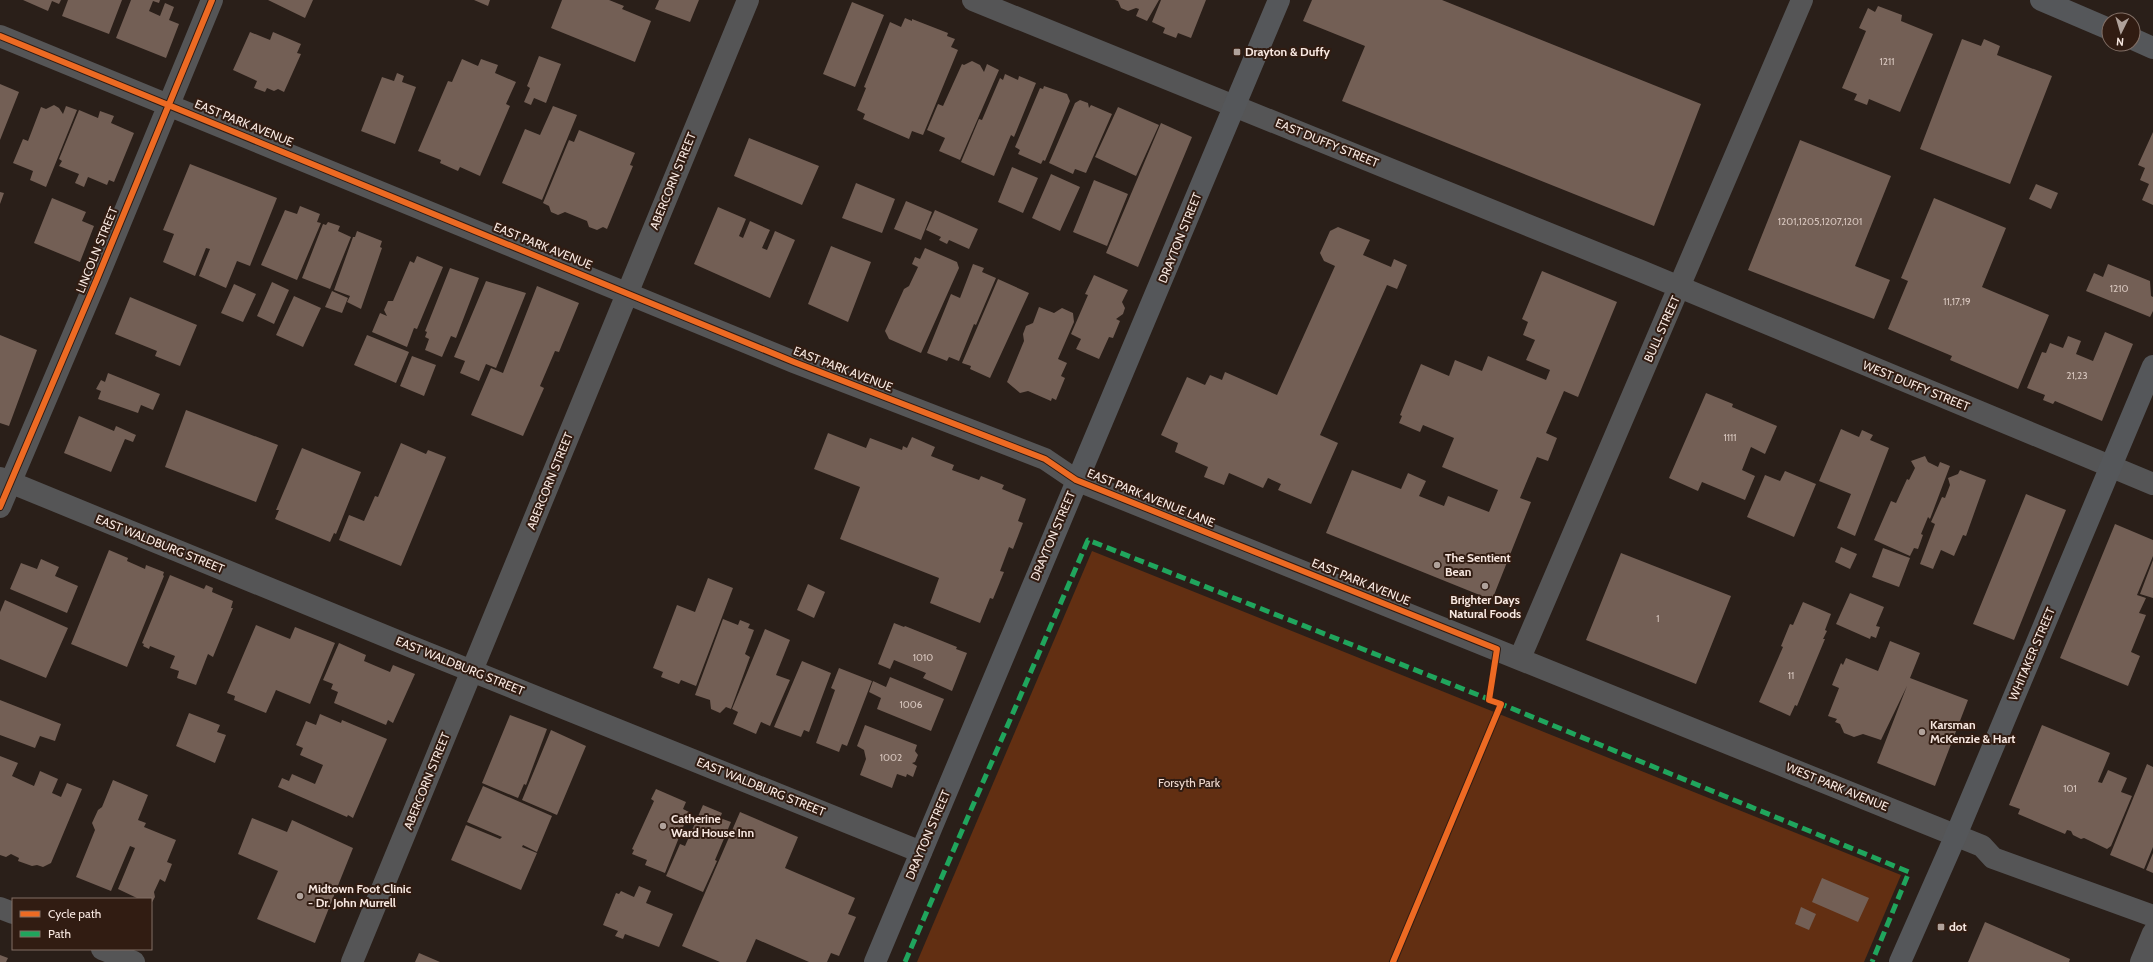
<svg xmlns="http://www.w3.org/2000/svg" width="2153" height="962" font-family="Cabin,sans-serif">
  <rect width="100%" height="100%" fill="#2a1f19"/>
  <path fill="#622f12" d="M1092,551L1901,875L1864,962H917Z"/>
  <path fill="#735f55" d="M23,0H61L59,4L52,1L48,11Z
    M68,0H122L109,34L62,16Z
    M131,0H160L159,3L153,1L149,11L160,16L165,3L174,7L169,20L179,24L166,58L116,38Z
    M268,0H313L305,18Z
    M474,0H490L488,6Z
    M562,0H609L624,6L622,9L651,21L635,62L551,28Z
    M659,0H699L690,22L655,9Z
    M1115,0H1159L1147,21L1136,16L1139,9L1136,8L1128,11L1121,8L1118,1Z
    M1161,0H1206L1191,38L1178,33L1176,38L1163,33L1165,28L1152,22Z
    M1312,0H1442L1701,104L1654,226L1342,101L1365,46L1303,21Z
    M852,2L884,15L855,87L823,74Z
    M1878,6L1902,15L1901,21L1933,34L1900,112L1869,99L1867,105L1854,100L1857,94L1842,88L1866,31L1859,28L1868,8L1875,12Z
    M905,18L912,21V19L948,33L947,36L955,39L951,47L958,50L923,135L912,131L909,139L863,119L865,114L857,110L866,88L864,87L890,22L901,27Z
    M250,32L270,40L273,32L301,44L297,53L301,54L284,92L278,89L274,91L267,88L265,92L254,88L257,81L233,70Z
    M1962,39L1981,46L1984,39L2000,46L1997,55L2052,76L2010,184L1920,149Z
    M539,56L561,64L546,103L534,98L531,105L524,102L530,88L527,86Z
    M462,59L478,66L481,59L498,65L495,73L516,82L506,104L510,106L480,176L460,167L458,171L440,163L441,160L418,151L448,81L452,82Z
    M972,61L980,65L984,72L987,64L999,70L960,160L939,151L945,138L927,130L938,104L943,106L962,64L964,65Z
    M397,73L404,76L402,82L416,87L395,144L361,131L382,77L394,81Z
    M1005,74L1018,80L1019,76L1036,83L1014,137L1011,135L994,176L961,162L979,119L982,120L1000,78L1003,80Z
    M0,84L19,92L0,140Z
    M1044,86L1067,94L1070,101L1045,161L1043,160L1041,164L1018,154L1020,150L1015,147L1040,88L1043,89Z
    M1080,100L1088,103L1089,108L1091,105L1112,114L1086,173L1075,169L1073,174L1049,163L1075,103Z
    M54,105L59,108L63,114L66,106L77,110L46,187L30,180L33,171L13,163L23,139L28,141L41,107L46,109Z
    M553,106L577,115L542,200L502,183L525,129L540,135Z
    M1118,107L1159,125L1136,176L1095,157Z
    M79,110L98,118L100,111L114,116L111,123L134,133L114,182L109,180L107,185L88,177L84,187L75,183L79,174L59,166L62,161L59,159Z
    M1161,123L1192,137L1138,267L1106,253Z
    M579,130L635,153L630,165L633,166L607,229L603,227L597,230L589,227L587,221L565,212L558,215L551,212L549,206L543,203L569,140L574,142Z
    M2153,132V205L2142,200L2149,184L2140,180L2145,168L2138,165Z
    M749,138L819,166L802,205L734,176Z
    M1800,140L1891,176L1855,266L1890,280L1874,319L1748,270Z
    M190,164L277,198L250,266L237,261L226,288L199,276L210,249L206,248L195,276L163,262L174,234L163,230Z
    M1012,167L1038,178L1023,213L998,202Z
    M1051,174L1080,187L1060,231L1032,218Z
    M1094,180L1128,194L1107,246L1073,232Z
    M856,183L895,199L882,233L842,218Z
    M2036,184L2058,193L2051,209L2029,199Z
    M0,192L4,193L0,204Z
    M52,198L86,212L82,221L94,226L80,262L34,243Z
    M1934,198L2006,228L1982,287L2049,315L2018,389L1950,360L1952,356L1888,329L1908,281L1901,278Z
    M906,201L932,212L921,240L894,229Z
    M300,206L320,214L317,222L321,223L297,280L261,265L285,210L297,214Z
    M718,207L746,219L739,236L743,238L750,221L770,230L762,248L767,250L775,231L795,240L770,298L694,264Z
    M935,210L978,229L969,249L949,240L947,244L939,240L941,237L926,230Z
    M328,222L340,226L338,231L351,237L330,289L302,278L323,224L326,225Z
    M1338,227L1370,240L1363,255L1391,267L1394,259L1407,265L1397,289L1387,285L1320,435L1338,443L1311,504L1278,490L1281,484L1268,478L1263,488L1229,473L1224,485L1204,477L1208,467L1175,452L1178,443L1161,435L1187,377L1205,385L1210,375L1222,380L1225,372L1277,395L1335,266L1324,261L1320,253L1330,231Z
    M357,231L382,241L380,247L382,248L361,309L347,302L350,296L334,290L353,237H355Z
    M831,246L871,262L848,322L808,304Z
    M925,248L957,262L959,268L921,353L889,339L885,331L904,289L909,286L918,267L912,264L915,257L920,259Z
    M417,256L443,267L417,329L414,328L407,347L372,332L380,313L387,316L384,310L388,301H393L410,261L414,263Z
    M973,264L984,268L982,272L996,278L976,325L974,324L959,361L949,357L947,361L927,353L951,294L960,298Z
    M2108,264L2150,281L2151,296L2153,297V311L2150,317L2086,291L2094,273L2103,277Z
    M450,268L479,278L456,338L451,336L442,357L425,350L429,339L425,337L427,332L425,331Z
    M1542,271L1617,302L1578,397L1564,391L1546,433L1557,438L1548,461L1537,457L1520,498L1531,502L1492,600L1326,533L1352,470L1401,489L1408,473L1426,481L1419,496L1444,506L1448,496L1489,512L1498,490L1442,467L1454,438L1423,425L1420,432L1399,423L1402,416L1400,415L1421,364L1449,376L1455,360L1482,371L1488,356L1546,380L1550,370L1526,360L1535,340L1523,335L1528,322L1522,319Z
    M1094,275L1128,290L1122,302L1125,308L1123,314L1116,319L1120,321L1113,338L1109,337L1099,359L1076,349L1081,339L1071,334L1088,295L1085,294Z
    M998,279L1029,293L990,378L970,369L971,366L962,363Z
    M486,281L526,293L496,368L486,364L479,381L460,373L465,361L454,357Z
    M272,282L289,290L274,324L257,316Z
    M234,284L256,294L243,322L221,313Z
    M537,286L579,303L559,352L555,351L540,386L544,388L523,436L471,415L491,368L503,373Z
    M332,291L348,298L342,313L325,307Z
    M294,296L321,308L303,347L276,335Z
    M130,297L197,325L180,366L155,356L157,351L115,334Z
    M1039,307L1054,313L1062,308L1073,313L1074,322L1058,359L1067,363L1061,376L1065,378L1056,400L1052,398L1051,401L1028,391L1020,393L1007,382L1024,341L1023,334L1026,326L1033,323Z
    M2105,332L2133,344L2102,421L2055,401L2053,404L2043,400L2045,395L2027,388L2042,352L2046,353L2050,343L2063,348L2068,336L2081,341L2076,354L2093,361Z
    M0,335L37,350L9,426L0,423Z
    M367,335L409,352L396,383L354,365Z
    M412,356L436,365L424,396L400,386Z
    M108,373L160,394L153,410L141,405L138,413L98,399L101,391L96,389L101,380L105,382Z
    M1706,393L1733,404L1732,407L1777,426L1765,454L1751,447L1742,470L1755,476L1745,500L1702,482L1698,491L1669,478Z
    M186,410L278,445L256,502L165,467Z
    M79,416L114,431L116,426L136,435L133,442L125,439L111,472L64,453Z
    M1841,429L1859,437L1862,430L1873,435L1870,440L1889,448L1855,536L1837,528L1851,494L1819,481Z
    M828,433L866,448L870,438L902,450L903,446L907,448L912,437L935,447L931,456L954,465L952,470L979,480L981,476L1004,485L1002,489L1026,499L1018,521L1023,523L1013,549L1009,547L1000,571L1004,572L993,599L990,598L980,623L930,603L939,578L840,539L860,487L814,469Z
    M401,443L426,454L428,450L446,457L401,566L339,540L349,515L364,521L375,496L378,497Z
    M302,448L361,472L336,534L334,533L330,542L275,519L279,510H276Z
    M1925,456L1928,462L1938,467L1940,462L1950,466L1930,519L1928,517L1921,534L1923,535L1918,549L1914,548L1910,556L1874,540L1891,501L1896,503L1907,479L1909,480L1915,468L1911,461Z
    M1960,470L1986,480L1966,536L1963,535L1954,556L1941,550L1933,569L1920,564L1935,524L1931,522L1942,497L1945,498L1950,485L1948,478L1958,474Z
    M1785,471L1816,484L1794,537L1747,517L1765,475L1780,481Z
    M2026,494L2066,510L2014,640L1973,624Z
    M2115,524L2153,540V556L2137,595L2146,598L2139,613L2146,615L2131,652L2140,656L2128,686L2060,658Z
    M1841,547L1857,554L1850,569L1835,562Z
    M1883,548L1910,558L1899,587L1872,577Z
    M109,550L128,558L127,561L145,569L146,565L164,572L163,575L164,576L127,667L71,644Z
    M1621,553L1731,596L1696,684L1586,640Z
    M41,559L59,567L55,576L78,586L67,613L10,589L21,563L37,569Z
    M2153,560V598L2140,594Z
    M170,575L204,589L206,585L213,588L212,592L233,601L231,608H233L213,657L208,654L196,685L177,678L179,671L170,668L175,656L150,646L149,649L143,646L144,644L142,643Z
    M708,578L733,588L696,686L681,680L679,684L661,677L663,672L653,668L677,605L695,612Z
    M808,584L825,592L814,618L797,610Z
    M1850,593L1884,607L1876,626L1880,627L1876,638L1871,636L1870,639L1836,624Z
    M5,600L68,628L46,678L0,659V612Z
    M1803,602L1831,614L1825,630L1827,631L1823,639H1825L1797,706L1795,705L1790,716L1759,702L1783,647L1781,646L1790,624L1793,625Z
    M723,619L738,625L740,620L750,624L748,628L754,630L745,654L750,657L731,709L726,707L720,713L711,709L710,700L695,695Z
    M894,623L904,627L905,626L957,647L956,649L967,653L952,691L923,678L926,673L894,660L890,669L878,664Z
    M256,625L290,639L295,627L335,643L310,704L276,690L266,713L234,700L235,696L227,693Z
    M765,629L790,640L776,675L790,680L770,726L761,722L756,734L733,724L738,712L732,709Z
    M1890,641L1920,653L1910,678L1968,700L1935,786L1877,763L1907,686L1881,740L1863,734L1854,737L1844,733L1840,724L1835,722L1837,719L1828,716L1839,688L1832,685L1841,663L1843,665L1846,658L1878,671Z
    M339,643L366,655L364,661L390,672L393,665L415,674L393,723L388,720L386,725L334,703L338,692L331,689L333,684L323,680Z
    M802,661L831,673L809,732L804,730L801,737L774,727Z
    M839,668L872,681L847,746L842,744L839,752L816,743L835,690L831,688Z
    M890,677L944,699L931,731L877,709L881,698L869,692L873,681L886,687Z
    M0,700L61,724L55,741L40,736L35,748L0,735Z
    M189,713L220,725L217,732L226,735L215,763L176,746Z
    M320,714L341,723L342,720L387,739L353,818L348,815L347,817L278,787L282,778L289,781L292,774L315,784L323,765L300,755L303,748L296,745L306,721L316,725Z
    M510,715L547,729L526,785L524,784L518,798L482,783Z
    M865,725L917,745L915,751L918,755L915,762L912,763L917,766L913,777L907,774L906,777L897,774L892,788L860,775L866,759L864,750L857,746Z
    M2042,725L2110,753L2098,782L2102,783L2108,770L2127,778L2121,792L2132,796L2111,846L2107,849L2084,838L2081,839L2073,835L2071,831L2067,830L2065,834L2018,814L2020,809L2009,805Z
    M551,730L586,746L557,815L522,800Z
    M0,756L18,763L12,776L34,786L40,771L58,779L52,793L61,797L67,783L82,789L51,863L43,867L37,865L32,866L18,861L19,858L11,854L6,857L0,855Z
    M2147,764L2153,767V847L2144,869L2110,855Z
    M113,780L148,795L138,820L146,823L144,827L176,840L167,862L172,864L165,882L160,879L154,892L155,897L151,904V899H139L118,889L135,848L130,846L111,891L76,877L95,830L92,823L98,810L102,807Z
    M483,786L552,816L537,852L523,845L522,847L537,853L521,890L451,860L466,825L500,839L502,837L467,822Z
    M656,789L686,802L683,809L689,812L665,873L645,865L647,860L632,854L634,850L632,849L654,801L651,799Z
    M703,805L722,813L720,818L731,822L715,860L717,861L703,892L666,876L680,844L685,846Z
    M740,812L798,837L785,868L855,898L848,914L856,917L839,956L831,953L827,962H809L756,939L746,962H720L682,946Z
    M252,818L287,832L292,820L353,848L315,943L257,919L278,871L238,854Z
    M2153,853V873L2146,870Z
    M1822,878L1869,898L1858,922L1812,902Z
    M639,886L651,891L646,903L673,914L659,947L625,934L623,939L615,936L618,931L603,925L616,893L619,894L621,891L634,897Z
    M1801,907L1816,914L1809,930L1795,924Z
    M1985,922L2070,959L2069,962H1968Z
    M419,953L440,962H415Z
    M0,955L8,958L6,962H0Z"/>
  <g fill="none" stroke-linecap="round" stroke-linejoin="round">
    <path stroke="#555556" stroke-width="22" d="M973,0L1641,271L2153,484
      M0,36L794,362L1045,459L1076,480L1982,846L1993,858L2153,916
      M0,478L412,647L921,852
      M0,507L97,279L212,0
      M1520,658L1802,0
      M0,908L13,913
      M102,949L134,962
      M2141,962L2153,933"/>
    <path stroke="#555556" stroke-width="22" d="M352,962L748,0"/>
    <path stroke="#55575a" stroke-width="22" d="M2041,0L2109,29
      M2133,39L2153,48
      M875,962L1279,0
      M1900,962L1956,835L2153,366"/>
    <path stroke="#20a55d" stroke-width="5" stroke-dasharray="10 5" stroke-linecap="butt" d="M905,962L1088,540L1501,704L1909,872L1872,962"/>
    <defs>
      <path id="cycleway" d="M0,36L794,362L1045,459L1076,480L1497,649L1489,700L1501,704L1393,962
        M0,507L97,279L212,0"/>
    </defs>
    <use href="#cycleway" stroke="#311c12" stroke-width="8"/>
    <use href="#cycleway" stroke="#ed6a23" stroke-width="6"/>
  </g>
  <g fill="#b0a29b" stroke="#311c12" stroke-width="1.5">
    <rect x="1233" y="48" width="8" height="8" rx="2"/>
    <circle cx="1437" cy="565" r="4"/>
    <circle cx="1485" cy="586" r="4"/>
    <circle cx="1922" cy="732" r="4"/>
    <circle cx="663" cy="826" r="4"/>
    <circle cx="300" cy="896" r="4"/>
    <rect x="1937" y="923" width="8" height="8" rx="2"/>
  </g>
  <g text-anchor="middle" stroke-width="4" stroke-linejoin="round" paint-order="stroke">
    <g font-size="10" fill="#d7c6be">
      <text x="1887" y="65">1211</text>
      <text x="1820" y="225">1201,1205,1207,1201</text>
      <text x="2119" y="292">1210</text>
      <text x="1957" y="305">11,17,19</text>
      <text x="2077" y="379">21,23</text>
      <text x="1730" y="441">1111</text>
      <text x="1658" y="622">1</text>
      <text x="923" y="661">1010</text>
      <text x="1791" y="679">11</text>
      <text x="911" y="708">1006</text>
      <text x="891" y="761">1002</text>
      <text x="2070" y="792">101</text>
    </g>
    <g font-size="12" font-weight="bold" fill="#f8e8e1" stroke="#311c12" text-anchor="start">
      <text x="1245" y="56">Drayton &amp; Duffy</text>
      <text x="1445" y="562">The Sentient<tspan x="1445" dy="14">Bean</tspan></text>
      <text x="1485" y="604" text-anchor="middle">Brighter Days<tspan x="1485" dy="14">Natural Foods</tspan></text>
      <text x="1930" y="729">Karsman<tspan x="1930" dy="14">McKenzie &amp; Hart</tspan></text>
      <text x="671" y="823">Catherine<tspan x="671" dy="14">Ward House Inn</tspan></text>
      <text x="308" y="893">Midtown Foot Clinic<tspan x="308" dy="14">- Dr. John Murrell</tspan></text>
      <text x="1949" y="931">dot</text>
    </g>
    <g font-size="12" fill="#f8e8e1" stroke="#311c12">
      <text transform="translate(244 123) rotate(22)" y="4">EAST PARK AVENUE</text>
      <text transform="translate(1327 143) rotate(22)" y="4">EAST DUFFY STREET</text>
      <text transform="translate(673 181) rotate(-68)" y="4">ABERCORN STREET</text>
      <text transform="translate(1180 238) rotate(-68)" y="4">DRAYTON STREET</text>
      <text transform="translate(543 246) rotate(22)" y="4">EAST PARK AVENUE</text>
      <text transform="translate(97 250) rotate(-68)" y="4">LINCOLN STREET</text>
      <text transform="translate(1662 329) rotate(-66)" y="4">BULL STREET</text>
      <text transform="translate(843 369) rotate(21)" y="4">EAST PARK AVENUE</text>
      <text transform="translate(1916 386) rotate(22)" y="4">WEST DUFFY STREET</text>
      <text transform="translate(550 481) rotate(-68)" y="4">ABERCORN STREET</text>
      <text transform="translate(1151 498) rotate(22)" y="4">EAST PARK AVENUE LANE</text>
      <text transform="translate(1053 536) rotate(-67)" y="4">DRAYTON STREET</text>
      <text transform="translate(160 544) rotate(22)" y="4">EAST WALDBURG STREET</text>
      <text transform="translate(1361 582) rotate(22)" y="4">EAST PARK AVENUE</text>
      <text transform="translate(2032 654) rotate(-67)" y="4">WHITAKER STREET</text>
      <text transform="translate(460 666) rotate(22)" y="4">EAST WALDBURG STREET</text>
      <text transform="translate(427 781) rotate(-68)" y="4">ABERCORN STREET</text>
      <text transform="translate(761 787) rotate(22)" y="4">EAST WALDBURG STREET</text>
      <text transform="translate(1837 787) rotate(22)" y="4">WEST PARK AVENUE</text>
      <text transform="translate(928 835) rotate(-67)" y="4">DRAYTON STREET</text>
    </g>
    <g font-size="12" fill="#f1dbd1" stroke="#311c12">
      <text x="1189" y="787">Forsyth Park</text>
    </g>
  </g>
  <rect x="12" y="898" width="140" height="52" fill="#311c12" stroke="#816e65"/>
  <rect x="20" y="911" width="20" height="6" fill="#ed6a23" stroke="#816e65"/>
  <text x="48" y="918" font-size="12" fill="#f8e8e1">Cycle path</text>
  <rect x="20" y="931" width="20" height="6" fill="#20a55d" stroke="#816e65"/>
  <text x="48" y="938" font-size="12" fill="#f8e8e1">Path</text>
  <g transform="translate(2121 32) rotate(185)"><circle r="19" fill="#311c12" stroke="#816e65"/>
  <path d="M0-3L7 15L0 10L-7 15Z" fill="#b0a29b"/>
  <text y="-6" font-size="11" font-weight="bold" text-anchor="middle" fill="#f8e8e1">N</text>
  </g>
</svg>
